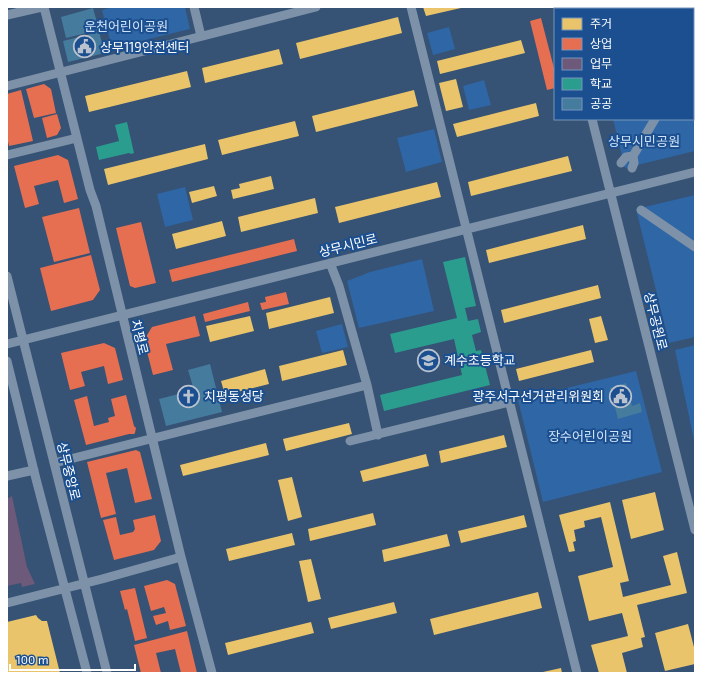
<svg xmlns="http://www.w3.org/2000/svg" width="702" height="680" font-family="'Exo 2','Noto Sans KR',sans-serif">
  <rect width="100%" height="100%" fill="#365274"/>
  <path fill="#2f66a5" d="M113,7H185L190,29L112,48L102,10Z
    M586,7H695V151L625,168L613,119H693V9H587Z
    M449,27L455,49L433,55L427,33Z
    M484,80L491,105L469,110L463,86Z
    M434,129L442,162L406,172L397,138Z
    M185,187L193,220L165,227L157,194Z
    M695,195V337L669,343L636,209Z
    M422,259L434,311L359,328L347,281L370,272Z
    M342,324L348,347L322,353L316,331Z
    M695,345V445L675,350Z
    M636,371L662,472L543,502L518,400Z"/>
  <path fill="#e9c46a" d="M423,7H461V8L426,16Z
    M398,17L402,33L300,59L296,43Z
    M521,40L525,53L440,74L437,61Z
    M279,49L283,64L205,83L202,68Z
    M187,71L191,87L89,112L85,96Z
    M456,79L463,107L446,111L439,83Z
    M414,90L418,106L316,132L312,116Z
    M536,103L539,116L457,137L453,124Z
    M295,121L299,136L222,155L218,140Z
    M205,144L208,159L108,185L104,169Z
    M568,156L572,171L471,196L468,182Z
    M271,176L274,189L233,199L231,190L240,188L239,184Z
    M437,182L441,197L339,223L335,207Z
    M214,186L217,196L192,203L189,192Z
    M315,198L318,213L241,232L238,217Z
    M222,221L226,236L176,249L172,234Z
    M583,225L586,239L489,263L486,250Z
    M598,285L601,298L504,323L501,310Z
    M330,297L334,313L269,329L266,313Z
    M250,316L254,331L210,342L206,326Z
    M601,316L608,340L595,343L589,319Z
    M343,350L347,365L282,381L279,366Z
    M591,350L594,362L519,381L516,369Z
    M265,369L269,384L225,395L221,381Z
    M349,423L352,434L286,451L283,439Z
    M504,435L507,447L441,463L439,451Z
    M266,443L269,455L183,476L180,465Z
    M426,454L429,466L363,482L360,471Z
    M292,477L302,517L288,521L278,480Z
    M655,492L664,530L631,539L622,500Z
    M610,502L629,581L620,583L623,597L671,585L663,556L677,552L687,593L637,605L645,637L641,638L643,647L622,653L627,673H599L591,645L628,636L622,613L589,621L578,576L613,567L601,517L584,521L585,527L574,530L576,541L573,542L575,551L569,552L559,515Z
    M373,513L376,525L310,541L308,529Z
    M524,515L527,527L461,543L458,531Z
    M292,533L295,545L229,561L226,549Z
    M447,534L450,546L384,562L382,550Z
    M311,559L321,599L308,602L299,561Z
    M538,592L542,608L434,635L430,619Z
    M394,602L397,613L331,629L328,618Z
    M36,615L38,618L42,621H47L60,673H7V622Z
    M311,622L314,633L228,655L225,643Z
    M688,624L695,651V664L665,671L655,633Z
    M561,668L562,673H543V672Z"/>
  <path fill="#e76f51" d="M541,18L555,72V88L547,90L530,21Z
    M44,84L51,89L56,113L34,118L26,89Z
    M21,90L33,141L9,146L7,137V94Z
    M57,114L61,128L57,135L47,138L42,118Z
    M58,155L68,160L78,199L64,203L58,180L34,186L39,204L25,208L14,166Z
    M79,208L90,253L54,262L42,217Z
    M141,222L156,283L135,288L130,286L116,228Z
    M294,239L297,251L172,282L169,270Z
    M91,255L100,290L93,300L51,311L40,268Z
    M286,292L289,304L262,310L260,303L266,302L265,297Z
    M248,302L250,311L205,322L203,314Z
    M195,316L200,336L166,344L173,370L153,375L144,340L152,327Z
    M104,343L115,348L123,380L108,384L104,366L81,372L85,386L70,390L61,353Z
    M126,395L134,426L136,428L135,433L134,434H129L86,445L74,400L87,396L94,426L109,422L108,418L115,416L111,399Z
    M136,450L140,452L152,499L135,503L127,468L106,473L116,514L101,518L87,462Z
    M155,515L161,541L154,550L114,560L103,520L116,517L120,535L133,532L135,529L133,520Z
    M167,580L175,584L186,626L170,630L168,621L156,625L153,616L166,613L164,607L151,611L144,586Z
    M135,588L147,638L135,641L127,609L125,610L120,591Z
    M187,631L197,673H181L175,649L156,653L161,673H141L134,645Z"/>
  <path fill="#6d597a" d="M12,496L27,567L35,584L22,587L21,583L7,586V499Z"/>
  <path fill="#2a9d8f" d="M127,122L134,153L131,154L129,153L99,160L96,147L119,141L115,125Z
    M465,257L476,306L465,308L468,321L478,319L481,332L472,335L476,351L481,350L490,385L384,411L380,395L462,375L454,339L395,353L390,334L457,318L443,262Z"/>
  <path fill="#457b9d" d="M93,8L99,30L66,38L61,17Z
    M99,32L105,53L68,62L63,41Z
    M210,364L222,412L166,426L159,399L194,390L188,370Z
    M626,383L632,406L640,403L642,412L618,419L610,388Z"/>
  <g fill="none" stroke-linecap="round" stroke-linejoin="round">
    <path stroke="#7d92a8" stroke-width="9" d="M44,7L90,190L96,206L181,557L212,673
      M194,7L201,36
      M411,7L577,673
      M564,7V9
      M7,15L42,7
      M693,55L695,52
      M7,86L316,7
      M592,119L695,530
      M7,155L77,138
      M621,163L626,157L633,156
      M632,168L634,163L633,156L655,119
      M641,210L695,247
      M330,263L339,286L367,385
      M7,276L107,673
      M7,344L695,172
      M7,361L36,479L87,673
      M350,441L509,402
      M54,463L367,385L378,435
      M7,476L34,470
      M7,603L102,579L181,557"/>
  </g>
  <defs>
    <symbol id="civic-ring" viewBox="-11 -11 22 22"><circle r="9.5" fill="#1b4f8f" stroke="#b9c2ce" stroke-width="1.5"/><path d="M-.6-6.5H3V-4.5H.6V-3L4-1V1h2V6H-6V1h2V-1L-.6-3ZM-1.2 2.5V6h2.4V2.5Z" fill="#b9c2ce"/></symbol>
    <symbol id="school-ring" viewBox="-11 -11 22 22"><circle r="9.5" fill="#1b4f8f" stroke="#b9c2ce" stroke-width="1.5"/><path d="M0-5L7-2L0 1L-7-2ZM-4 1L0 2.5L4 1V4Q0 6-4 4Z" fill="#b9c2ce"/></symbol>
    <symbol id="church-ring" viewBox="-11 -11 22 22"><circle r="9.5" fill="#1b4f8f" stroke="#b9c2ce" stroke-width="1.5"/><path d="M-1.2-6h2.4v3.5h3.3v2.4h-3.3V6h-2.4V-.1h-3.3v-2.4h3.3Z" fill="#b9c2ce"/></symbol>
  </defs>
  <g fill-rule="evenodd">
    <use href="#civic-ring" x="72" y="34" width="25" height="25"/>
    <use href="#school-ring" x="416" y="348" width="25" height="25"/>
    <use href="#church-ring" x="176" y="384" width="25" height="25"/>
    <use href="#civic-ring" x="608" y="384" width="25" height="25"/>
  </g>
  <g text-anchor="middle" stroke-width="4" stroke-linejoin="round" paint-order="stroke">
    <g font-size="13" fill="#cfe3fa" stroke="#1b4f8f">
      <text x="126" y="31">운천어린이공원</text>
      <text x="644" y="146">상무시민공원</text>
      <text x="590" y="441">장수어린이공원</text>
    </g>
    <g font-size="13" fill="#fff" stroke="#1b4f8f" text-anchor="start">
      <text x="100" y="52">상무119안전센터</text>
      <text x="444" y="365">계수초등학교</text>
      <text x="204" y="401">치평동성당</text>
      <text x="604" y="401" text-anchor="end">광주서구선거관리위원회</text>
    </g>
    <g font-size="13" fill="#fff" stroke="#1b4f8f">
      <text transform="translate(348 245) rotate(-14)" y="5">상무시민로</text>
      <text transform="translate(656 321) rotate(76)" y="5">상무공원로</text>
      <text transform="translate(140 337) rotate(76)" y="5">치평로</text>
      <text transform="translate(69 471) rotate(76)" y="5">상무중앙로</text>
    </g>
  </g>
  <rect width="702" height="680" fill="none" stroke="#ffffff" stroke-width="16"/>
  <rect x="554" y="8" width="140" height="112" fill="#1b4f8f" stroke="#7695bc"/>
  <rect x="562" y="18" width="20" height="12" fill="#e9c46a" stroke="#7695bc"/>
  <text x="590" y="28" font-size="12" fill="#ffffff">주거</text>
  <rect x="562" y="38" width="20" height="12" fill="#e76f51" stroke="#7695bc"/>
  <text x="590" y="48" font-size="12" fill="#ffffff">상업</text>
  <rect x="562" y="58" width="20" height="12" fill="#6d597a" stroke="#7695bc"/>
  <text x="590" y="68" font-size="12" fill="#ffffff">업무</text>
  <rect x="562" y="78" width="20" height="12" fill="#2a9d8f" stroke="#7695bc"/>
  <text x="590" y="88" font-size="12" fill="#ffffff">학교</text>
  <rect x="562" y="98" width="20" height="12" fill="#457b9d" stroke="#7695bc"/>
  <text x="590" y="108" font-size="12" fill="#ffffff">공공</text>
  <path d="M10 664v6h125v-6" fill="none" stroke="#ffffff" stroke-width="2"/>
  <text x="16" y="664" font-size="12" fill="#ffffff" stroke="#1b4f8f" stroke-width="3" paint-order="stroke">100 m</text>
</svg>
